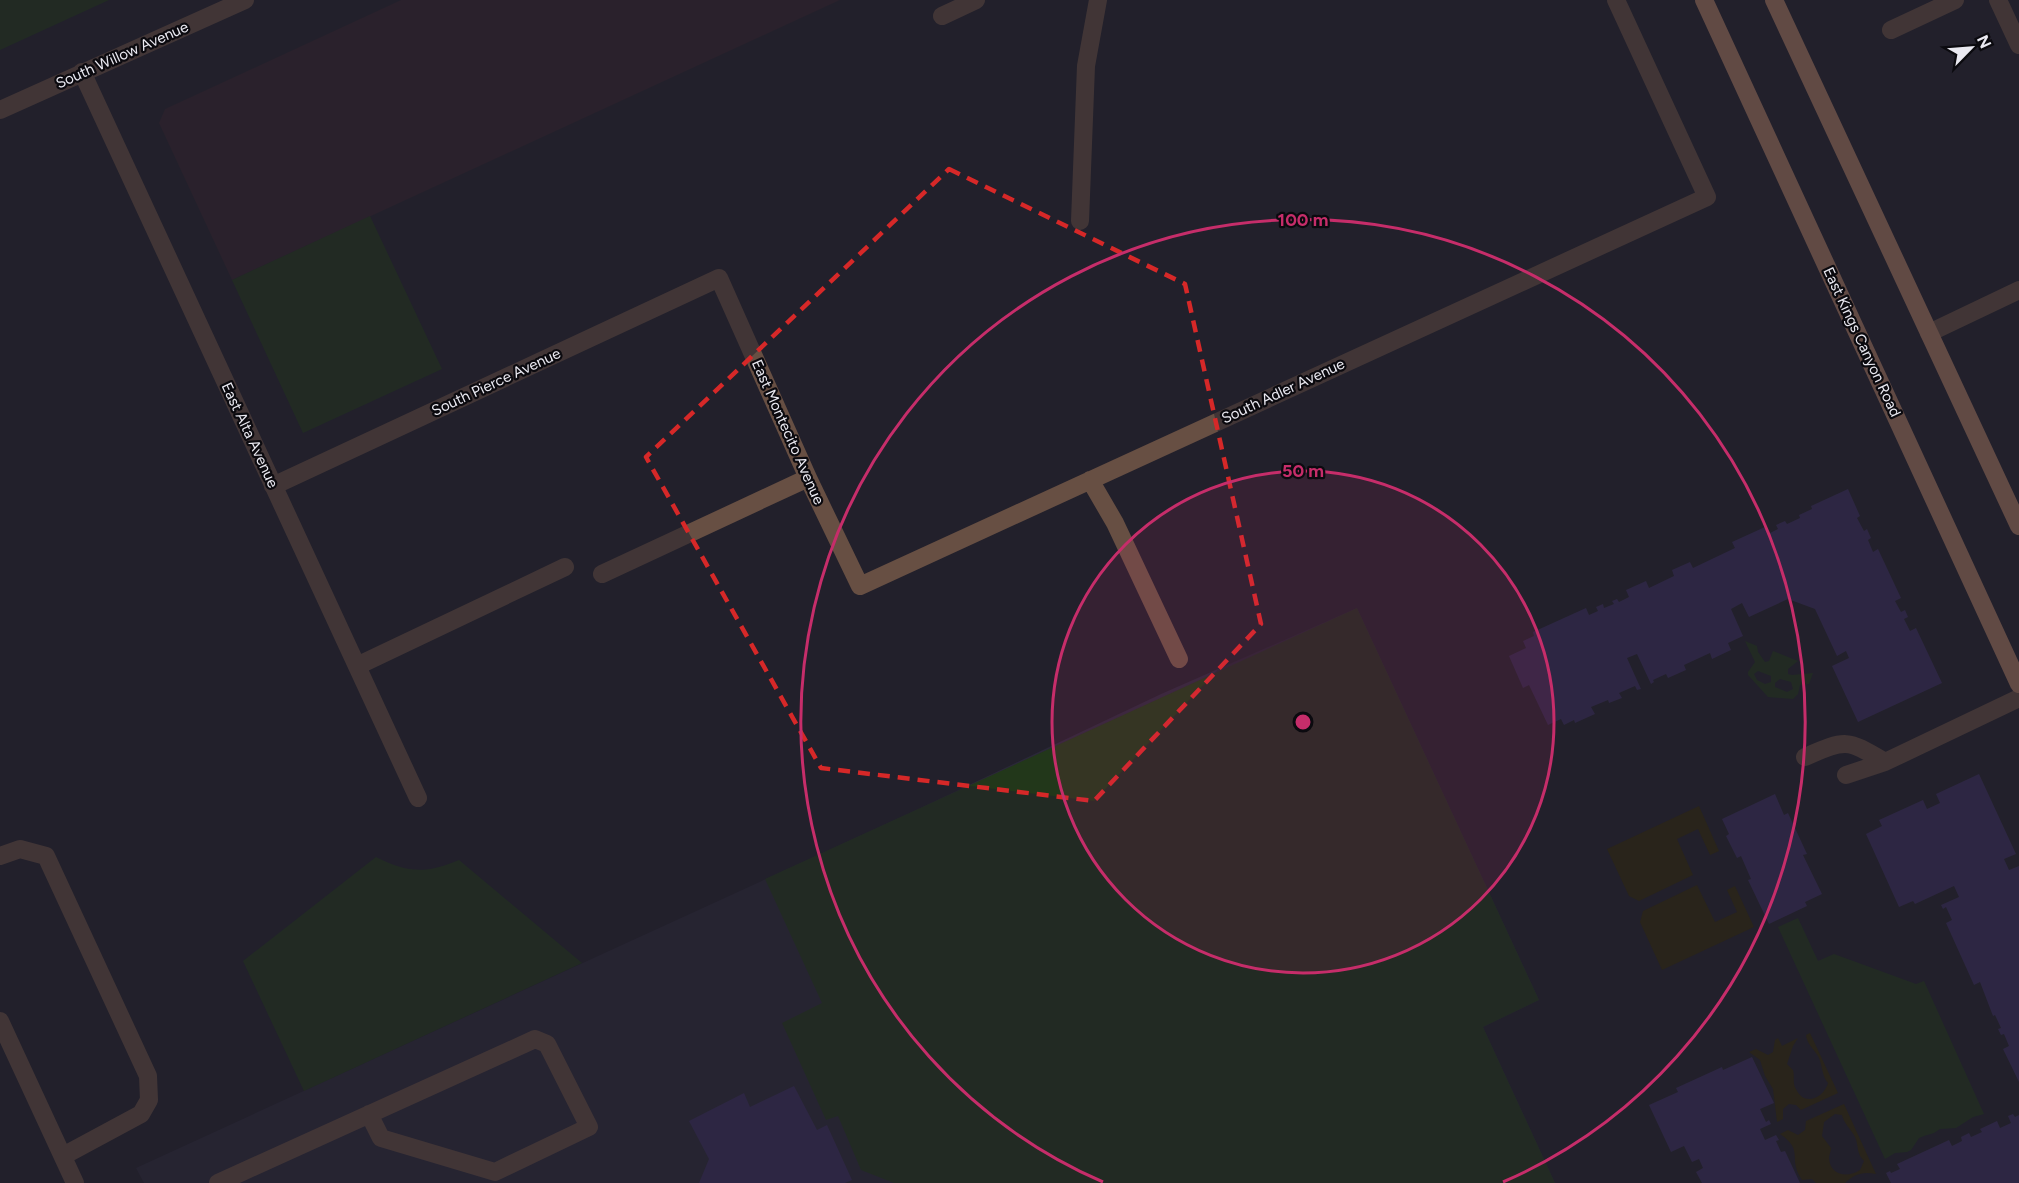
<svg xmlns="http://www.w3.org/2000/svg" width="2019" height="1183" font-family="Figtree,sans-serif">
  <rect width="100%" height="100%" fill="#22202b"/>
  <path fill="#33232d" d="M401,0H840L232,280L159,123L165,109Z"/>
  <path fill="#2b2839" d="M1357,608L1539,1000L1483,1027L1555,1183H144L136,1168L912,812L1161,694Z"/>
  <path fill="#22371a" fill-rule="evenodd" d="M0,0H109L0,50Z
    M370,216L442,369L303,433L232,280Z
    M1357,608L1539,1000L1483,1027L1555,1183H894L861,1170L838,1116L826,1120L782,1023L822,1003L765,879Z
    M1745,641L1757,646L1758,652L1765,662L1769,661L1773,651L1798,661L1788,669V674L1792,675L1813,673L1809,684L1800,685L1798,694L1793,699L1768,697L1748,675V672L1755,662ZM1758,671L1771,676V682L1765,684L1757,680L1754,674ZM1780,679L1791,682L1793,689L1787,692L1775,687V683Z
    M376,857C407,873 426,874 459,860L582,963L304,1091L243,961Z
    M1798,918L1818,961L1834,954L1916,984L1924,981L1984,1114L1973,1117L1956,1128L1940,1129L1934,1133L1924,1136L1919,1138L1911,1150L1907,1152L1895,1153L1885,1159L1778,927Z"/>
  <path fill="#312807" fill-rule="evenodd" d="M1699,806L1719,851L1710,855L1698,829L1677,839L1693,875L1639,901L1629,896L1607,849Z
    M1697,885L1715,922L1737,912L1727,890L1735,886L1754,927L1662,970L1640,922L1643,911Z
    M1810,1033L1838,1093L1801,1110L1796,1105L1789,1104L1783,1109V1119L1777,1122L1773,1089L1765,1076L1760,1060L1749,1052L1756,1049L1768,1055L1773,1052L1775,1040L1778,1038L1782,1046L1798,1038L1793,1046L1787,1064L1793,1070C1795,1077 1792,1083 1796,1089C1804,1107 1824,1098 1828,1083C1821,1075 1823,1065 1818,1056C1813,1048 1807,1044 1806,1035Z
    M1844,1104L1876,1174C1863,1171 1854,1174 1845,1183H1816L1812,1179L1802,1180C1787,1158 1805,1151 1780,1134L1788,1130L1798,1135L1805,1130L1806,1121ZM1835,1114L1842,1115C1844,1124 1851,1129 1855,1137C1859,1146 1856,1153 1864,1161L1860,1170C1848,1178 1830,1176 1829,1158C1829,1155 1831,1151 1831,1148L1822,1136L1824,1122Z"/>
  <path fill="#3b2e5f" d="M1848,489L1860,516L1857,518L1864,531L1867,529L1871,538L1868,540L1873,552L1878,549L1901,598L1895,601L1901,612L1905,610L1908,617L1904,619L1910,631L1916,628L1942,683L1858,722L1832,666L1849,658L1846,651L1837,656L1815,609L1788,599L1749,617L1742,603L1731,609L1743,636L1728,643L1731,650L1712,659L1710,653L1684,665L1686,670L1668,678L1666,674L1653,680L1654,682L1651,684L1637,654L1627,658L1641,689L1637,690L1635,686L1619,693L1622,698L1609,703L1608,700L1591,707L1595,714L1575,723L1574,720L1564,725L1561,719L1548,725L1529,685L1523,688L1509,656L1526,648L1523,641L1534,636L1533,632L1586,608L1589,615L1598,611L1596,607L1603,604L1604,608L1614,604L1612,601L1617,599L1619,602L1629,597L1626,590L1646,581L1649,588L1674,576L1672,570L1690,562L1693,568L1735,548L1732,542L1765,527L1768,534L1778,529L1776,525L1785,521L1787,524L1800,518L1799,515L1812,509L1811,506Z
    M1979,774L2016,854L2004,859L2009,870L2019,866V1082L2003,1049L2009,1046L2004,1034L2001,1035L1998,1029L2001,1028L1995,1015L1993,1016L1980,982L1974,985L1946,923L1952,920L1946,907L1943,909L1941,905L1959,897L1954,886L1915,904L1913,901L1899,907L1866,834L1882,826L1879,820L1923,800L1927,809L1940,803L1936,794Z
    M1775,794L1784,815L1788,813L1807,854L1803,855L1822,894L1805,902L1807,906L1769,924L1748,880L1751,879L1741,856L1737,858L1726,836L1729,834L1722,819Z
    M1752,1057L1774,1103L1760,1109L1766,1122L1769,1120L1771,1124L1760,1129L1765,1140L1776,1135L1779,1140L1776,1141L1781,1152L1785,1151L1800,1183H1702L1696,1172L1703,1168L1699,1159L1692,1162L1684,1146L1671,1152L1649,1105L1678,1092L1676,1088L1722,1067L1723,1070Z
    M794,1086L817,1130L827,1125L852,1180L845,1183H699L709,1159L689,1121L744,1093L750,1107Z
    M2013,1114L2015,1117L2019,1115V1183H1891L1886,1173L1890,1171L1891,1173L1900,1169L1897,1164L1949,1140L1952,1146L1962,1141L1961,1137L1969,1133L1971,1137L1982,1132L1980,1129L1997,1121L2000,1128L2011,1123L2008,1116Z"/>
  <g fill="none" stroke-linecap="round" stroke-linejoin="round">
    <path stroke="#674f43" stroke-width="18" d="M1998,0L2019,45
      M942,16L976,0
      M1891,30L1955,0
      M82,72L418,798
      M0,110L245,0
      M1080,221L1086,66L1098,0
      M1929,333L2019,290
      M1090,480L1115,523L1179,659
      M273,486L719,278L808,478L860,586L1707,197L1616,0
      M602,574L808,478
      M357,666L565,567
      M1805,757C1847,739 1846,739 1885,762
      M1846,775L1885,762L2019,698
      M0,856L20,849L46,856L148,1076L149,1100L141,1114L63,1156
      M0,1021L75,1183
      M218,1183L535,1039L547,1044L589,1127L495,1172L381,1138L369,1114"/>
    <path stroke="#ad7c63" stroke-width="18" d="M1704,0L2019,684
      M1774,0L2019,526"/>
  </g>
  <path d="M0 0H2019V1183H0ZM949,169L1185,284L1261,624L1094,801L821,768L646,457Z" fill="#22202b" fill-opacity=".55" fill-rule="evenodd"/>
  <path fill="none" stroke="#d62828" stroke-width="4.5" stroke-dasharray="12 8" stroke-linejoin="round" d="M949,169L1185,284L1261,624L1094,801L821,768L646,457Z"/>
  <circle cx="1303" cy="722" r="251" fill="#c62d6a" fill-opacity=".12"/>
  <g fill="none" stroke="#c62d6a" stroke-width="3">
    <circle cx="1303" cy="722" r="251"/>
    <path d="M1103 1182A502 502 0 1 1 1503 1182"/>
  </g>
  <g text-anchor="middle" stroke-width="4.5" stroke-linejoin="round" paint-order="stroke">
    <g font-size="15" fill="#eae9f1" stroke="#0b0a0f">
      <text transform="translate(122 55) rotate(-24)" y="5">South Willow Avenue</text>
      <text transform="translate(1862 342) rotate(65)" y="5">East Kings Canyon Road</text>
      <text transform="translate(496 382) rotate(-25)" y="5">South Pierce Avenue</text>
      <text transform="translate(1283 391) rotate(-25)" y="5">South Adler Avenue</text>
      <text transform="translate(788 432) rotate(66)" y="5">East Montecito Avenue</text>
      <text transform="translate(250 435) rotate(65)" y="5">East Alta Avenue</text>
    </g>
  </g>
  <circle cx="1303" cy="722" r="9" fill="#c62d6a" stroke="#0b0a0f" stroke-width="3"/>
  <g font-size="18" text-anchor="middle" font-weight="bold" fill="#c62d6a" stroke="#0b0a0f" stroke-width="4.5" stroke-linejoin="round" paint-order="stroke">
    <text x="1303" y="226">100 m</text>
    <text x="1303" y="477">50 m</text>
  </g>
  <g transform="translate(1971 48) rotate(65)" stroke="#0b0a0f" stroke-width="4.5" paint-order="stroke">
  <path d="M0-4.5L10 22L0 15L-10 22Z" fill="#eae9f1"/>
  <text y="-9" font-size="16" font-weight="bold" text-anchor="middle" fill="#eae9f1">N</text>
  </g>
</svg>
